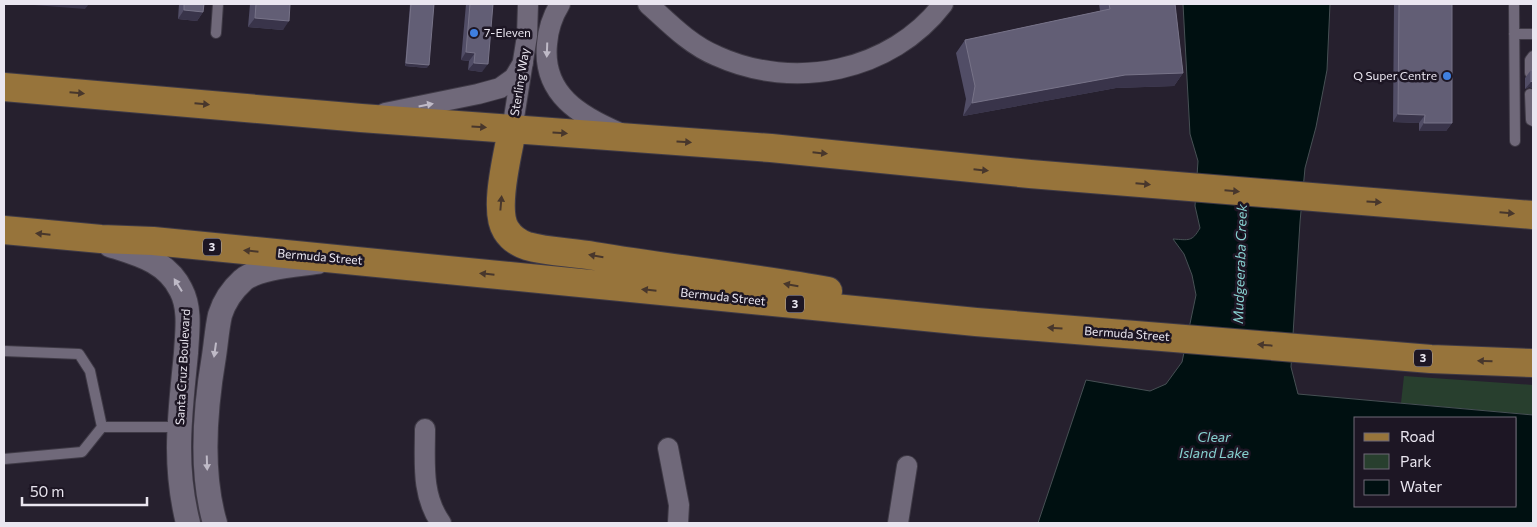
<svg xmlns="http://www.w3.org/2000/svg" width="1537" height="527" font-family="Commissioner,sans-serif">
  <rect width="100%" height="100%" fill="#26202e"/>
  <path fill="#283f2e" d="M1404,376L1533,385V415L1401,403Z"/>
  <path fill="#001011" stroke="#465054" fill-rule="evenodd" d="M1183,4H1330L1327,70L1316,127L1305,168L1300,222L1291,367L1298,394L1533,415V523H1038L1086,380L1150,391L1166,384L1182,362L1196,295L1192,275L1184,254L1173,239C1189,240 1192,242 1200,228L1195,206L1198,161L1190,134ZM1356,418H1516V506H1356Z"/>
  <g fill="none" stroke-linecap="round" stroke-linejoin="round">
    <defs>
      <path id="service" d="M1514,4L1515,141
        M216,33L218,4
        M1514,34H1533
        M1530,73V60L1533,56
        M1530,94L1531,120L1533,121
        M4,351L79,354L90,371L102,427L82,452L4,459
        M102,427H180"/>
      <path id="minor" d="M560,4C552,17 548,29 547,44C542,94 580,116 620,133
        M648,4C669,23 690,45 717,56C794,91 891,72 943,4
        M385,113L478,94L500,88L514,78L523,63
        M512,130L527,36L528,4
        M425,429C425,462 421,495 441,523
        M668,448L679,505L678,523
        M898,523L907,466"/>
      <path id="tertiary" d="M110,245C138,254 167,261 181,290C191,309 187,333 186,353C183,385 179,416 179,448C179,473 182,499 188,523
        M215,523C200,472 205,409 214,356C216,343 217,328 220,315C224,302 233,289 243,280C259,267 297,265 317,262"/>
      <path id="primary" d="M4,87L361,118L771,148L1030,174L1533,215
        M512,130C508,154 493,210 506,230C511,238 518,243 527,246C548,252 572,252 594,256C672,269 750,277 828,291
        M4,230L101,239L153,241L976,322L1431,359L1533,363"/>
    </defs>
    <use href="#service" stroke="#3f3a46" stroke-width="12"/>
    <use href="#minor" stroke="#3f3a46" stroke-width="22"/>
    <use href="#tertiary" stroke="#3f3a46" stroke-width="26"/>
    <use href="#primary" stroke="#3f3a46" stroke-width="30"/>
    <use href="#service" stroke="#70697a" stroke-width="10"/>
    <use href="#minor" stroke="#70697a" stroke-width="20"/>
    <use href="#tertiary" stroke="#70697a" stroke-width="24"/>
    <use href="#primary" stroke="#97743b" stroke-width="28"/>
  </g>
  <path fill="#514d66" d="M179,4H204L203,12L197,21L178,19Z
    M250,4H290L283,30L248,27Z
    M410,4H434L427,68L405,66Z
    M466,4H493L482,72L468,70L469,61L461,60Z
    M1099,4H1175L1183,73L1174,86L1116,88L963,116L966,99L956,53L965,40L1100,11Z
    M1394,4H1452V123L1446,131H1419V123L1393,122Z
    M1531,70L1533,71V88L1529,87L1525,89V78Z"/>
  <path fill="#39344a" d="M21,4H89L85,9Z
    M184,10L203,12L197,21L178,19Z
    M255,18L289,21L283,30L248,27Z
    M466,52L475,53L469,61L461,60Z
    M406,63L429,65L427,68L405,66Z
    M474,63L488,64L482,72L468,70Z
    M1183,73L1174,86L1116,88L963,116L972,103L1125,75Z
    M1533,80V88L1529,87L1525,89L1531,82Z
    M1398,114L1425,115L1419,123L1393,122Z
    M1424,123H1452L1446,131H1419Z"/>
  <path fill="#625e75" stroke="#777388" d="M184,4H204L203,12L184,10Z
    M256,4H290L289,21L255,18Z
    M411,4H434L429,65L406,63Z
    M470,4H493L488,64L474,63L475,53L466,52Z
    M1109,4H1175L1183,73L1125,75L972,103L975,86L965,40L1110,9Z
    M1399,4H1452V123H1424L1425,115L1398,114Z
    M1531,70L1533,71V80L1531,82Z"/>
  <defs><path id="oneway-solid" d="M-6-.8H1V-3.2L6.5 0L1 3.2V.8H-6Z" transform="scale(1.25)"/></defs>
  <g fill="#bfbac7">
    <use href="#oneway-solid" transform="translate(547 50) rotate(92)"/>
    <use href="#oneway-solid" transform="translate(426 105) rotate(-11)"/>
    <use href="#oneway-solid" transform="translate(178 285) rotate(-122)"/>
    <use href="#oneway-solid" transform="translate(215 350) rotate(98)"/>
    <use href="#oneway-solid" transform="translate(207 463) rotate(88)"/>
  </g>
  <g fill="#48372c">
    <use href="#oneway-solid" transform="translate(77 93) rotate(5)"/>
    <use href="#oneway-solid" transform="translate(202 104) rotate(5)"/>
    <use href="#oneway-solid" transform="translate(479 127) rotate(4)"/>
    <use href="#oneway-solid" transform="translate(560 133) rotate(4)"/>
    <use href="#oneway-solid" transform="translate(684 142) rotate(4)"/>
    <use href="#oneway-solid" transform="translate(820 153) rotate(6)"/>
    <use href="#oneway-solid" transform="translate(981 170) rotate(6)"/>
    <use href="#oneway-solid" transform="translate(1143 184) rotate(5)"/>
    <use href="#oneway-solid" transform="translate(1232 191) rotate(5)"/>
    <use href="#oneway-solid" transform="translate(1374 202) rotate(4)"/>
    <use href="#oneway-solid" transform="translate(501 203) rotate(-85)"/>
    <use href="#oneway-solid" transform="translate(1507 213) rotate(5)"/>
    <use href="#oneway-solid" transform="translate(43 234) rotate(-174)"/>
    <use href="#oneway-solid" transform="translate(251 251) rotate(-174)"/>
    <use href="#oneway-solid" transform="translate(596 256) rotate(-170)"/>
    <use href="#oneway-solid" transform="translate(487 274) rotate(-174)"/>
    <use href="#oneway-solid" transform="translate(791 285) rotate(-170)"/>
    <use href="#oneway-solid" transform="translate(649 290) rotate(-174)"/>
    <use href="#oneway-solid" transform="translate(1055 328) rotate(-176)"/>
    <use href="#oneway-solid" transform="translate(1265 345) rotate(-175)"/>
    <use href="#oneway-solid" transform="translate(1485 361) rotate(-178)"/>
  </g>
  <g fill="#3f7fe0" stroke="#1d1624" stroke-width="2">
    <circle cx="474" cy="33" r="5"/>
    <circle cx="1447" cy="76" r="5"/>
  </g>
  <g text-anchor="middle" stroke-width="5" stroke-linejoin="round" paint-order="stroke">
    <g fill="#1d1624" stroke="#aca8b3" stroke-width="1">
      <rect x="203" y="238.5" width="18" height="17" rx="4"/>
      <rect x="786" y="295.5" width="18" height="17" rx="4"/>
      <rect x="1414" y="349.5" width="18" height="17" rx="4"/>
    </g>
    <g font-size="11" font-weight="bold" fill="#eae6f0">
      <text x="212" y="251">3</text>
      <text x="795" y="308">3</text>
      <text x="1423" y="362">3</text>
    </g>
    <g font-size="12" fill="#eae6f0" stroke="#1d1624" text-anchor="start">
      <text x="484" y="37">7-Eleven</text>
      <text x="1437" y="80" text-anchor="end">Q Super Centre</text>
    </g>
    <g font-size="12" fill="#eae6f0" stroke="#1d1624">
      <text transform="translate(520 82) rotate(-81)" y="4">Sterling Way</text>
      <text transform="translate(320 257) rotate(5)" y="4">Bermuda Street</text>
      <text transform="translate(723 297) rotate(6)" y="4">Bermuda Street</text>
      <text transform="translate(1127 334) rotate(4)" y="4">Bermuda Street</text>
      <text transform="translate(183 367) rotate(-87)" y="4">Santa Cruz Boulevard</text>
    </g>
    <g font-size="14" font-style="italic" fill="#87d1d0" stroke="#1d1624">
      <text transform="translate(1240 264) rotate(-88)" y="5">Mudgeeraba Creek</text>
      <text x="1214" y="442">Clear<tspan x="1214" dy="16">Island Lake</tspan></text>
    </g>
  </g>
  <rect width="1537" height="527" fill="none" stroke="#eae6f0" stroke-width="10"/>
  <rect x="1354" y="417" width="162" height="90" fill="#1d1624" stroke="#6f6976"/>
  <rect x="1364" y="433" width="25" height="8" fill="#97743b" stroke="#6f6976"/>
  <text x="1400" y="442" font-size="15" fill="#eae6f0">Road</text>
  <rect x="1364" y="454" width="25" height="15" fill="#283f2e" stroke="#6f6976"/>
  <text x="1400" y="467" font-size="15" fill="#eae6f0">Park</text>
  <rect x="1364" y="480" width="25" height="15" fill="#001011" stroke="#6f6976"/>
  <text x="1400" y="492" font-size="15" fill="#eae6f0">Water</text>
  <path d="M22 497v8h125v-8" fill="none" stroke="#eae6f0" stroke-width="2.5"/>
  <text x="30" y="497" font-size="15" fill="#eae6f0" stroke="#1d1624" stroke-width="4" paint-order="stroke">50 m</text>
</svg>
